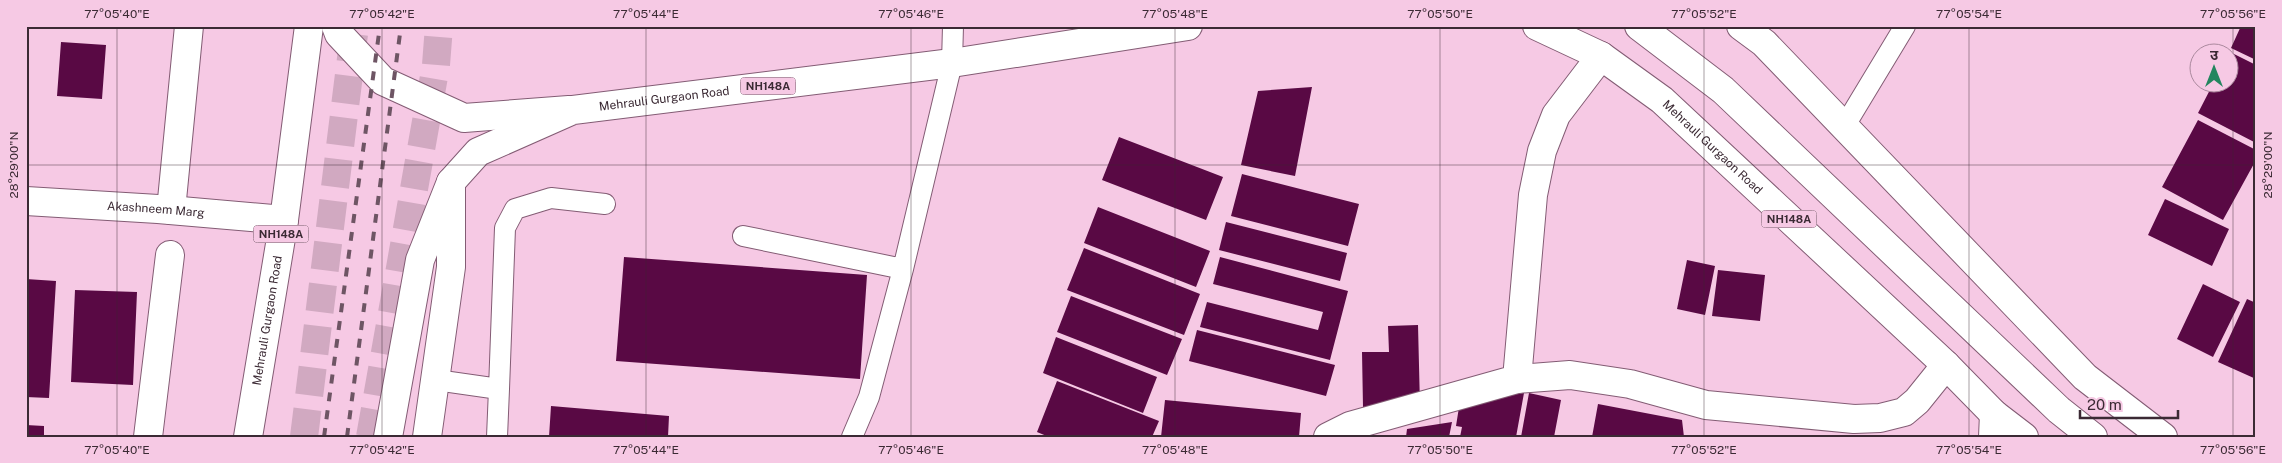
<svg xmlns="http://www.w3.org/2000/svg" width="2282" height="463" font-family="'Public Sans','Noto Sans Devanagari',sans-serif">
  <rect width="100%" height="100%" fill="#f6c9e4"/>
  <path fill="#590944" d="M2241,26H2256V60L2231,48Z
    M61,42L106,45L102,99L57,96Z
    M2230,52L2256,65V143L2198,113L2214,82H2230Z
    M1312,87L1295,176L1241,165L1258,91Z
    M2198,120L2256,150V160L2223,220L2162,187Z
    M1119,137L1223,177L1206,220L1102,180Z
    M1242,174L1359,204L1348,246L1231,216Z
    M2165,199L2229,229L2212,266L2148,235Z
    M1098,207L1210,251L1196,287L1084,243Z
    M1226,222L1347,253L1340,281L1219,250Z
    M1084,248L1200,294L1184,335L1067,290Z
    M624,257L867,275L860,379L616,361Z
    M1220,257L1348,291L1330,360L1200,327L1207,302L1318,330L1323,312L1213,284Z
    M1687,260L1715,266L1705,315L1677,309Z
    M1718,270L1765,275L1760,321L1712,316Z
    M26,279L56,281L49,398L26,397Z
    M2203,284L2240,302L2213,357L2177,339Z
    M75,290L137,292L133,385L71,382Z
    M1071,296L1182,339L1167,375L1057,332Z
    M2247,299L2256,303V379L2218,362Z
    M1418,325L1420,406L1363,407L1362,352H1389L1388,326Z
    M1197,330L1335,365L1326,396L1189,361Z
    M1056,337L1157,377L1143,413L1043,373Z
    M1057,381L1159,421L1152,437H1049L1037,432Z
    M1524,393L1516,437H1460L1462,427L1456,426L1460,401Z
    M1529,393L1561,400L1554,437H1521Z
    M1165,400L1301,413L1299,437H1161Z
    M1598,404L1682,420L1684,437H1592Z
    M551,406L669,416L668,437H549Z
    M1452,422L1449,437H1406L1407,429Z
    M26,425L44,426V437H26Z"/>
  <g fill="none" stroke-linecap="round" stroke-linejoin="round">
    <path stroke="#d1a9c1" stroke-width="28" stroke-dasharray="28 14" stroke-linecap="butt" d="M304,437L355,26
      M370,437L436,65L439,26"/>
    <defs>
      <path id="lane" d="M1844,127L1905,26
        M743,236L903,269
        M436,380L499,389L505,228L515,209L551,198L605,204
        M497,437L499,389
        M852,437L869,397L903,269L952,63L953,26"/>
      <g id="street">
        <path id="s1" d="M26,201L158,209L284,220"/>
        <path d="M171,210L189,26"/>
        <path d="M1517,379L1570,375L1630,384L1706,405L1854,419L1880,418L1904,412L1917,401L1946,365"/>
        <path d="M148,437L170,255"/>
        <path d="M427,437L451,267V182"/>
        <path d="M1328,437L1350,426L1517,379L1533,195L1542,151L1556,115L1601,56"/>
        <path d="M1993,437L1994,414"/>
      </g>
      <path id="primary" d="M336,26L339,34L383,81L464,118L569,110
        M1639,26L1723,90L2059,410L2093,437"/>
      <g id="highway">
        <path id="s2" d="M1537,26L1601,56L1662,100L1946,365L1994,414L2024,437"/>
        <path d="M1741,26L1764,43L2085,377L2163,437"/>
        <path id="s3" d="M248,437L284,220L309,26"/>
        <path id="s4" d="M388,437L420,260L451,182L478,152L573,110L952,63L1188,26"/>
      </g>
    </defs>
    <use href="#lane" stroke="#835c74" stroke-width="22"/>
    <use href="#street" stroke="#835c74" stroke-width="30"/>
    <use href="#primary" stroke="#835c74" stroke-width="30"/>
    <use href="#highway" stroke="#835c74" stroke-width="30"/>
    <use href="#lane" stroke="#fff" stroke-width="20"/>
    <use href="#street" stroke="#fff" stroke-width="28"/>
    <use href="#primary" stroke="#fff" stroke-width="28"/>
    <use href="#highway" stroke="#fff" stroke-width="28"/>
    <path stroke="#6e5564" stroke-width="4" stroke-dasharray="9 9" stroke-linecap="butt" d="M324,437L380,26
      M347,437L401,26"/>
  </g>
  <path fill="none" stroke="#3b2a34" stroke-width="1" stroke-opacity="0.45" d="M117,26V437M382,26V437M646,26V437M911,26V437M1175,26V437M1440,26V437M1704,26V437M1969,26V437M2233,26V437M26,165H2256"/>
  <g text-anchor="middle" stroke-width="5" stroke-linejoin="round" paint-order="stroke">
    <g fill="#f6c9e4" stroke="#735a69" stroke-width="1">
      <rect x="740.5" y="77.5" width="55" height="17" rx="4"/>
      <rect x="1761.5" y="210.5" width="55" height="17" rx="4"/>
      <rect x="253.5" y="225.5" width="55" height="17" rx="4"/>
    </g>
    <g font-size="11" font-weight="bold" fill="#3b2a34">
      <text x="768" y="90">NH148A</text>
      <text x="1789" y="223">NH148A</text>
      <text x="281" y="238">NH148A</text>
    </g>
    <g font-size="12" fill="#3b2a34" stroke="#f6c9e4">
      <text dy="4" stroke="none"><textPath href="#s4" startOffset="500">Mehrauli Gurgaon Road</textPath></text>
      <text dy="4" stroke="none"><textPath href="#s2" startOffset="215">Mehrauli Gurgaon Road</textPath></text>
      <text dy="4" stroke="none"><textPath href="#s1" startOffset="130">Akashneem Marg</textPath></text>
      <text dy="4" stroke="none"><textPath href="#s3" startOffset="118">Mehrauli Gurgaon Road</textPath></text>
    </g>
  </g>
  <rect width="2282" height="463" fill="none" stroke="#f6c9e4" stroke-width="55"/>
  <g transform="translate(2214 68)"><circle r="24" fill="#f6c9e4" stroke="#ab899e"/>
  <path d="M0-4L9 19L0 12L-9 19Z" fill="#24865f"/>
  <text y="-8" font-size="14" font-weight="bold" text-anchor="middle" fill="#3b2a34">उ</text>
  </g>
  <path d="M2080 410v8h98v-8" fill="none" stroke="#3b2a34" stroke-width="2.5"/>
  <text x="2087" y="410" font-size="15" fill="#3b2a34" stroke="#f6c9e4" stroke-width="4" paint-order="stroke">20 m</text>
  <rect x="28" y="28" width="2226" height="408" fill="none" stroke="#3b2a34" stroke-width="2"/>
  <g font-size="12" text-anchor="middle" fill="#3b2a34">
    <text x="117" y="18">77°05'40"E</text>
    <text x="382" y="18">77°05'42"E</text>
    <text x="646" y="18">77°05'44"E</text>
    <text x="911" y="18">77°05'46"E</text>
    <text x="1175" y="18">77°05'48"E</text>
    <text x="1440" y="18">77°05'50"E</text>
    <text x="1704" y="18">77°05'52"E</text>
    <text x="1969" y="18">77°05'54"E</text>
    <text x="2233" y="18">77°05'56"E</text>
    <text transform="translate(14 165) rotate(-90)" y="4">28°29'00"N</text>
    <text transform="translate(2268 165) rotate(-90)" y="4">28°29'00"N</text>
    <text x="117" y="454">77°05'40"E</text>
    <text x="382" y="454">77°05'42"E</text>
    <text x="646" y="454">77°05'44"E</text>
    <text x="911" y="454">77°05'46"E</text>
    <text x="1175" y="454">77°05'48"E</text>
    <text x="1440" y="454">77°05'50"E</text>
    <text x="1704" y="454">77°05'52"E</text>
    <text x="1969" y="454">77°05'54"E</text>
    <text x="2233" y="454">77°05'56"E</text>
  </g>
</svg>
